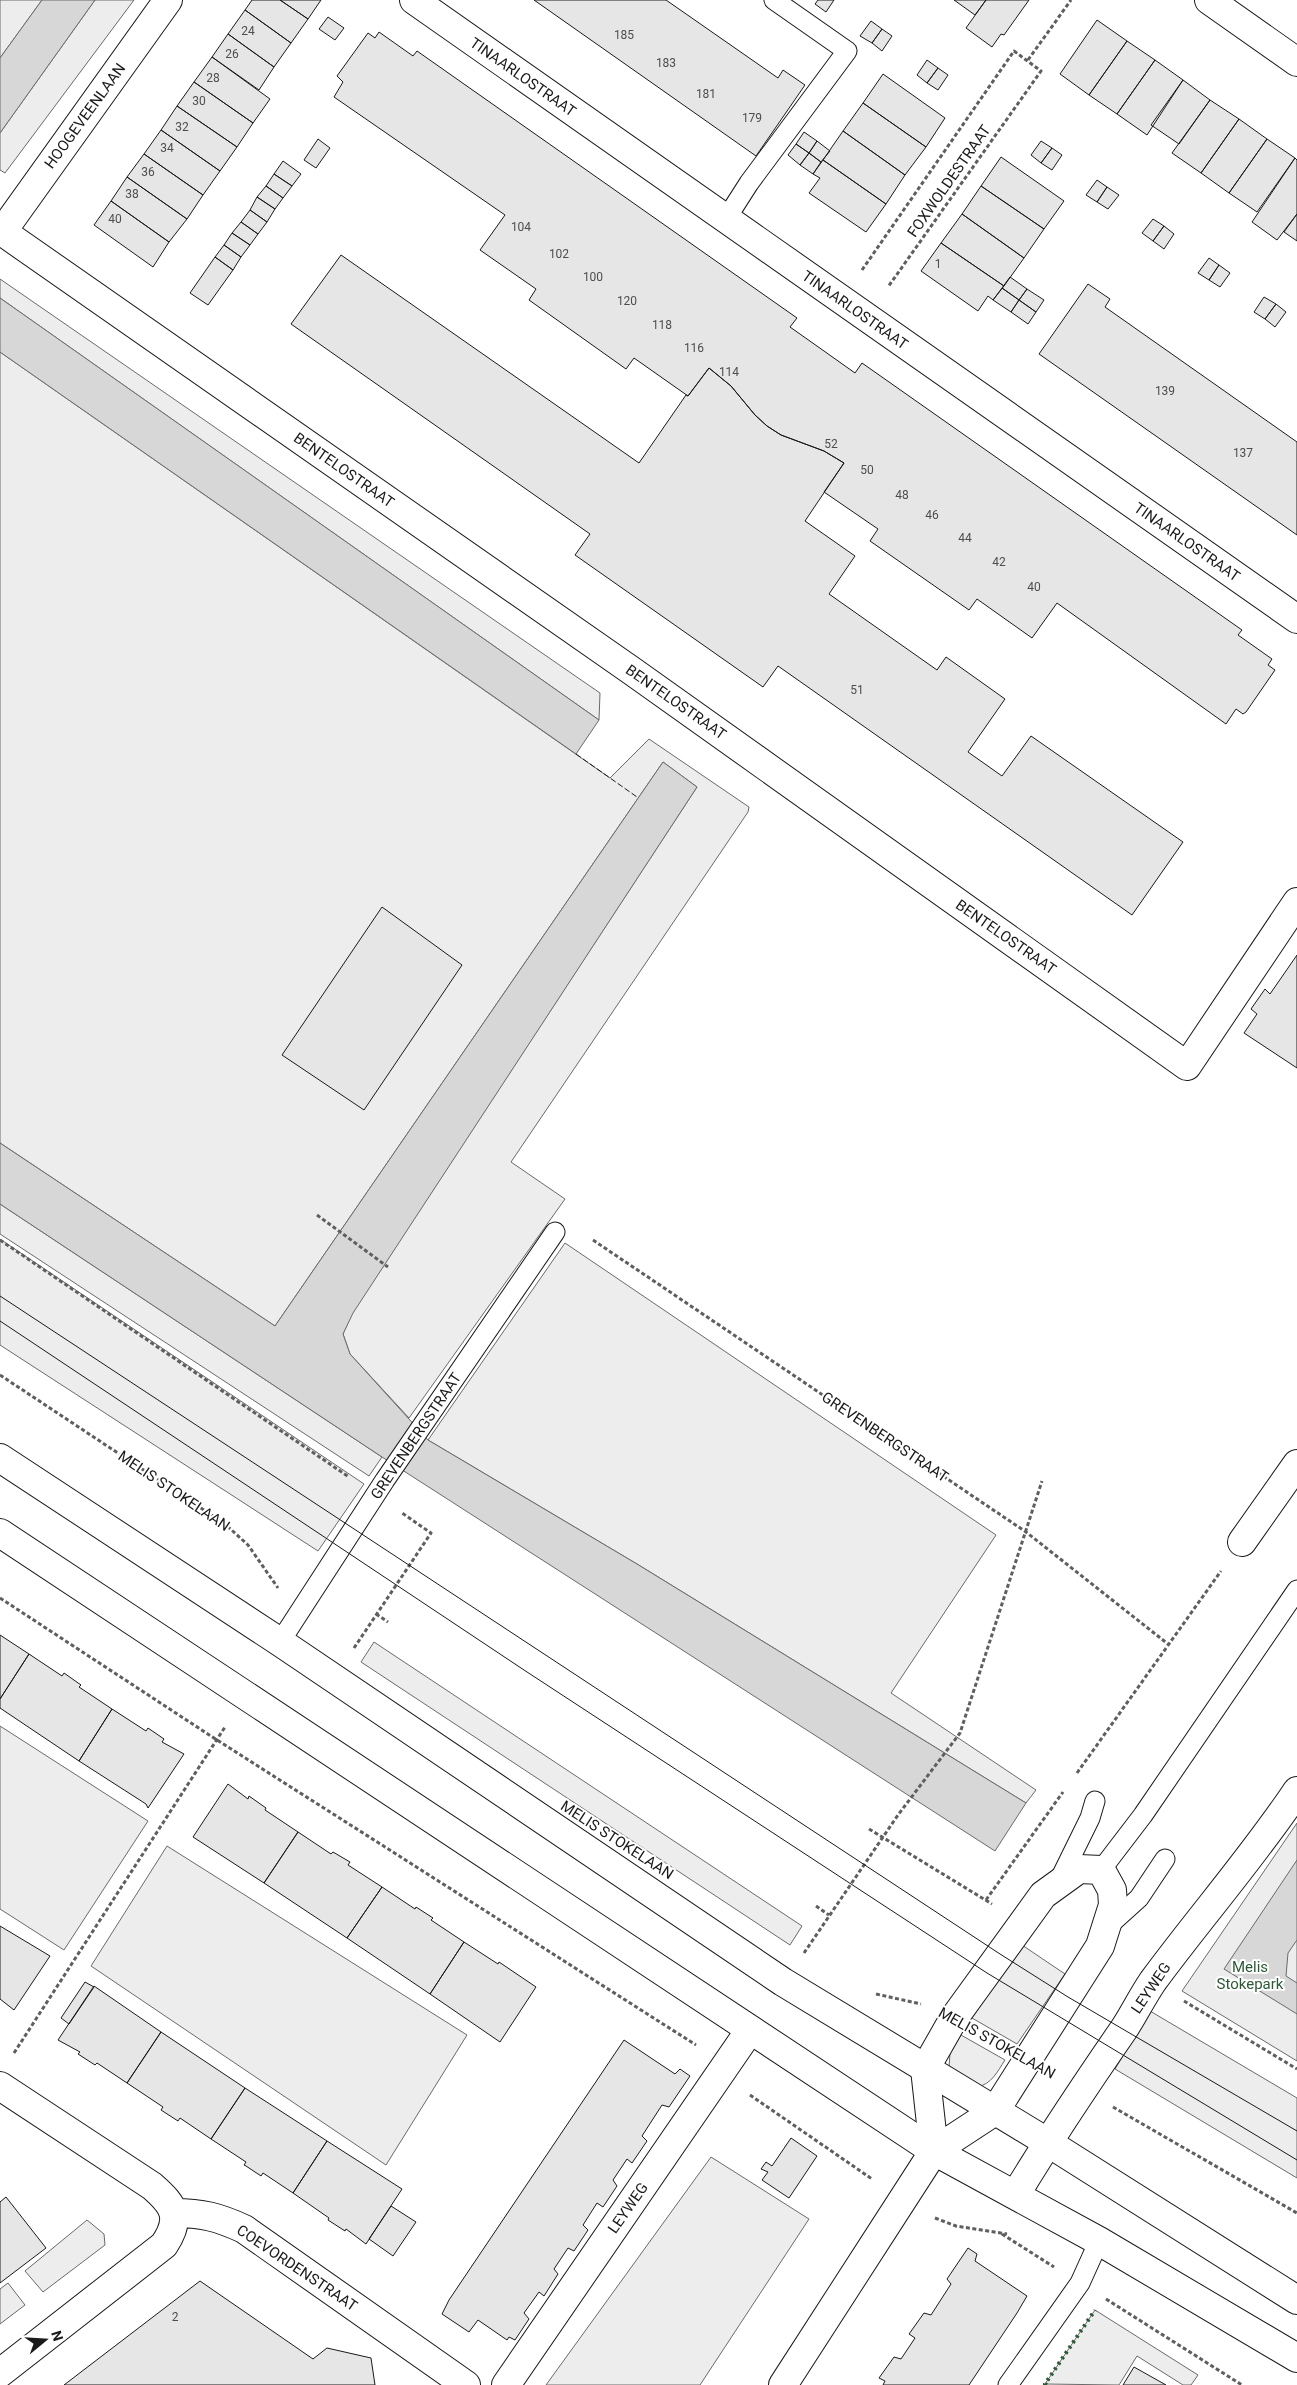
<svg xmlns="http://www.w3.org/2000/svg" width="1297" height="2385" font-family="Roboto,sans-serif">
  <rect width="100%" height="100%" fill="#fff"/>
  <path fill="#ededed" stroke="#6a6a6a" d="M0,0H42L0,58Z
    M95,0H134L5,173L0,170V133Z
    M0,279L600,693L599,720L0,298Z
    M0,352L610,778L649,739L749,807L748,812L511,1162L565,1199L409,1418L350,1354L343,1334L352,1313L697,787L663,762L275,1326L0,1143Z
    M0,1204L382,1457L369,1476L0,1234Z
    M0,1239L364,1484L318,1551L0,1345Z
    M565,1243L996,1535L891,1693L1036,1790L1026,1803L637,1564L428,1440Z
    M374,1642L802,1926L790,1945L361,1662Z
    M0,1726L148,1821L64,1950L0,1909Z
    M1297,1823V2061L1182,1991Z
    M167,1846L467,2035L386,2165L91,1966Z
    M1022,1945L1065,1974L1017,2044L972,2018Z
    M1150,2011L1297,2098V2178L1115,2069Z
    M961,2035L1005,2060C997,2072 992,2084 977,2087L949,2068L950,2053Z
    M711,2157L809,2219L700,2385H546Z
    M87,2220L104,2234L105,2245L43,2292L25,2271Z
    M8,2283L25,2305L0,2324V2289Z
    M1095,2310L1198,2375L1191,2385H1183L1137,2356L1119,2385L1045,2384Z"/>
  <path fill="#d7d7d7" stroke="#6a6a6a" d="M42,0H95L0,133V58Z
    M0,298L599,720L576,754L0,352Z
    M663,762L697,787L353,1313L343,1334L350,1354L428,1440L637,1564L1026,1803L995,1851L382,1457L0,1204V1143L275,1326Z
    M1297,1860V1940L1288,1953L1286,1976L1297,1983V2014L1224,1969Z"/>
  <path fill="#e6e6e6" stroke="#1a1a1a" d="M252,0H280L308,19L291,43L245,10Z
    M280,0H321L308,19Z
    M534,0H666L778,78L783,70L805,85L756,156Z
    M818,0H834L826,12L815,4Z
    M954,0H986L975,15Z
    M986,0H1029L1004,35L1001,34L992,47L966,28Z
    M245,10L291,43L274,67L228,34Z
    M328,17L344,28L335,40L319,29Z
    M1097,20L1127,41L1089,95L1060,74Z
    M871,21L882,29L872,43L860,36Z
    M882,29L892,36L882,51L872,43Z
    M379,32L413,56L417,51L797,318L790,327L824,351L855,373L862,363L1242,630L1238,635L1272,659L1268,665L1275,670L1246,712L1243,714L1236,709L1226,724L1057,603L1032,638L977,599L969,610L870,541L878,529L824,492L844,463L824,451L781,435L767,426L755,415L731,386L709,368L688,396L634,358L626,369L529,300L536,289L480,250L505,215L334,97L343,82L337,76L368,33L375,38Z
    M228,34L274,67L259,90L212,57Z
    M1127,41L1155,60L1117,114L1089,95Z
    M212,57L270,99L253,123L194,82Z
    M927,60L938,68L927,83L917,75Z
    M1155,60L1183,80L1147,135L1117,114Z
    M938,68L948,75L938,90L927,83Z
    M883,74L945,118L926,147L863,103Z
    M1183,80L1210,100L1179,144L1151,125Z
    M194,82L253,123L237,147L177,106Z
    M1210,100L1239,119L1201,173L1172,153Z
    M863,103L926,147L905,175L843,131Z
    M177,106L237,147L220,171L161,130Z
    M1239,119L1267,139L1229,193L1201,173Z
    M161,130L220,171L203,195L144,154Z
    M843,131L905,175L886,204L823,160Z
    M804,132L817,141L809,153L796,144Z
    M318,139L330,148L316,168L304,160Z
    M1267,139L1295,158L1257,212L1229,193Z
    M817,141L830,151L821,162L809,153Z
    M1041,141L1052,148L1041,163L1031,155Z
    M796,144L809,153L800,165L788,155Z
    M1052,148L1062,155L1052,170L1041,163Z
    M809,153L821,162L813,174L800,165Z
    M144,154L203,195L187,219L127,177Z
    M1001,157L1064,201L1044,229L981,186Z
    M1295,158L1297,160V214L1277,240L1252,222Z
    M823,160L886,204L866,232L809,193L820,178L813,174Z
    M283,161L301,174L292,186L274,174Z
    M274,174L292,186L283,198L266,186Z
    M127,177L187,219L169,242L111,201Z
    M1097,180L1107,187L1097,202L1086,195Z
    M266,186L283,198L275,209L257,197Z
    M981,186L1044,229L1024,258L962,214Z
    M1107,187L1119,195L1108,209L1097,202Z
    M257,197L275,209L267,222L250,210Z
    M111,201L169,242L153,267L94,225Z
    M250,210L267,222L258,234L241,222Z
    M962,214L1024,258L1004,286L941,243Z
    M1297,214V241L1284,232Z
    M1153,219L1164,226L1153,241L1142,233Z
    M241,222L258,234L250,245L232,233Z
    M1164,226L1174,234L1164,249L1153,241Z
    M232,233L250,245L241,257L224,245Z
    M941,243L1004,286L993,300L988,296L978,311L921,271Z
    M224,245L241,257L233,270L215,257Z
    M341,255L639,463L686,395L688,396L709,368L731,386L755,415L767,426L781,435L824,451L844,463L805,521L855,556L829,594L937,670L946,657L1005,699L968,752L1002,776L1031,736L1183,842L1132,915L778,666L763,687L575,555L590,534L291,324Z
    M215,257L233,270L208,305L190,293Z
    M1209,258L1219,265L1209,280L1198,273Z
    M1219,265L1230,273L1220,287L1209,280Z
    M1010,277L1027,289L1019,300L1002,288Z
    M1088,284L1110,299L1105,307L1297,442V535L1039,354Z
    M1002,288L1019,300L1011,312L993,300Z
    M1027,289L1044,300L1036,312L1019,300Z
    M1264,297L1276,304L1265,319L1254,312Z
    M1019,300L1036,312L1028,324L1011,312Z
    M1276,304L1286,312L1275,327L1265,319Z
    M382,907L462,965L364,1110L282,1055Z
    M1297,955V1068L1244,1033L1257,1014L1251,1009L1265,989L1270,994Z
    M0,1635L29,1654L0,1699Z
    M29,1654L62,1676L64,1673L81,1685L79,1687L112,1709L79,1761L0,1708V1699Z
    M112,1709L146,1731L148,1728L164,1739L162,1742L184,1754L148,1808L146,1804L79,1761Z
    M228,1784L248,1799L249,1796L266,1808L265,1810L298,1832L264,1883L193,1837Z
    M298,1832L331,1854L333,1852L350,1862L348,1865L382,1887L347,1938L264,1883Z
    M382,1887L415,1909L416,1907L433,1918L431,1920L464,1942L430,1994L347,1938Z
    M0,1926L50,1956L14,2010L0,1999Z
    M464,1942L498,1964L499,1962L536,1987L500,2042L430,1994Z
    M85,1982L94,1987L69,2024L61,2018Z
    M94,1986L161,2032L127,2083L97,2063L95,2065L78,2054L80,2052L58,2040Z
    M161,2032L245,2088L211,2139L180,2118L178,2121L161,2110L163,2107L127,2083Z
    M624,2040L675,2074L680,2069L690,2076L669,2107L662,2105L642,2136L647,2141L632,2163L627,2159L613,2180L617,2186L603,2207L597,2203L583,2225L588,2230L574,2251L568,2248L554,2269L558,2274L544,2296L539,2292L524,2313L529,2319L515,2340L509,2337L507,2340L478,2320L469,2332L442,2314L449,2300Z
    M245,2088L327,2141L293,2193L263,2173L261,2176L246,2166L244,2165L246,2162L211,2139Z
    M791,2138L817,2156L789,2198L762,2180L768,2172L761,2169L766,2162L772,2166Z
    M327,2141L402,2189L366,2244L346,2229L345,2231L328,2220L329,2218L293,2193Z
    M6,2197L46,2248L0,2283V2202Z
    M391,2206L416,2222L393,2256L369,2239Z
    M968,2248L977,2254L975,2261L1027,2296L1017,2313L969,2385H883L885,2381L879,2378L894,2357L901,2359L915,2338L909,2334L924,2313L931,2315L951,2284L947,2279Z
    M200,2281L313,2359L327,2348L371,2358L375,2385H64Z
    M1134,2367L1166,2385H1123Z"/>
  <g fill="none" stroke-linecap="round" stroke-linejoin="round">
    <defs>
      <path id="lane" d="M726,219L749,183L847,51L774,0
        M280,1642L385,1480L555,1232
        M1101,1870L1143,1815L1297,1590
        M1059,1881L1090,1818L1095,1801
        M1108,1926L1139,1898L1165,1859
        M1008,2385L1080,2283L1099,2241"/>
      <path id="street" d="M414,0L1297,619
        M1209,0L1297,62
        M0,230L632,671L1187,1066L1297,902
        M2,232L168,0
        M1242,1542L1297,1464
        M0,2086L152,2186C175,2206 182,2218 164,2245L0,2373
        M1016,2194C1050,2138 1086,2084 1124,2029C1134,2014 1142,1997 1153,1981C1200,1917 1253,1857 1297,1791
        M174,2213C202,2213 218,2217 244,2229L466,2385
        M506,2385L750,2030
        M783,2385L934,2151L995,2111L1100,1946L1113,1905L1112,1890L1101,1870L1079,1869L1043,1895L954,2018L925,2069L934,2151"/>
      <path id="secondary" d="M0,1458L280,1642L783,1982L1047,2142L1297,2300
        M0,1533L934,2151L1099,2241L1297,2358"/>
    </defs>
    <use href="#lane" stroke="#1a1a1a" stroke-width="21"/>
    <use href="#street" stroke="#1a1a1a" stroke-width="30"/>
    <use href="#secondary" stroke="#1a1a1a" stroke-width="30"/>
    <path stroke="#5f5f5f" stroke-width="3" stroke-dasharray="4 2.5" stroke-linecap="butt" d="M1028,60L1071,0
      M862,270L1014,51L1041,71L888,287
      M317,1215L388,1267
      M0,1240L349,1477
      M593,1240L1026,1532L1168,1644
      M0,1375L225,1524L248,1545L278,1588
      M0,1598L217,1740L696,2045
      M376,1614L388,1622
      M354,1648L431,1533L402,1513
      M1077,1773L1221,1571
      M869,1829L992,1904
      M986,1900L1063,1792
      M816,1906L829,1915
      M804,1953L898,1815L960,1733L1042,1481
      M876,1994L921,2004
      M1184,2001L1297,2069
      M985,2035L997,2042
      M14,2053L225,1727
      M750,2095L872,2179
      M1113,2107L1297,2213
      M935,2218L956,2226L1007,2234
      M1002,2234L1054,2267
      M1106,2299L1242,2385"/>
    <use href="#lane" stroke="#fff" stroke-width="19"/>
    <use href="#street" stroke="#fff" stroke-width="28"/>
    <use href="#secondary" stroke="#fff" stroke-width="28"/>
    <path stroke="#1a1a1a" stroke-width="1" d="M0,1296L1000,1954L1068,1997L1297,2131
      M0,1321L524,1670L987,1973L1297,2160"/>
    <path stroke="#2b5a34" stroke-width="4" stroke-dasharray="2.5 4" stroke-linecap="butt" d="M1047,2385L1045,2384L1095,2310"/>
    <path stroke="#1a1a1a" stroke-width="1" stroke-dasharray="6 2.5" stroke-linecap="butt" d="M576,754L637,797"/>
  </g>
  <g text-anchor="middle" stroke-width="4" stroke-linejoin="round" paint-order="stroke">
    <g font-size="12" fill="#4d4d4d">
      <text x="248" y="35">24</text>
      <text x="624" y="39">185</text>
      <text x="232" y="58">26</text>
      <text x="666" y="67">183</text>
      <text x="213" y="82">28</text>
      <text x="706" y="98">181</text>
      <text x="199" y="105">30</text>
      <text x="752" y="122">179</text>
      <text x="182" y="131">32</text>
      <text x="167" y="152">34</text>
      <text x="148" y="176">36</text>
      <text x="132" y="198">38</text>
      <text x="115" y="223">40</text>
      <text x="521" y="231">104</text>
      <text x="559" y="258">102</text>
      <text x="938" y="268">1</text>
      <text x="593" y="281">100</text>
      <text x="627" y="305">120</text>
      <text x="662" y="329">118</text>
      <text x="694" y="352">116</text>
      <text x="729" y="376">114</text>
      <text x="1165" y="395">139</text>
      <text x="831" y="448">52</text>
      <text x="1243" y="457">137</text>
      <text x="867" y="474">50</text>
      <text x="902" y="499">48</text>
      <text x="932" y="519">46</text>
      <text x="965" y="542">44</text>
      <text x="999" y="566">42</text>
      <text x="1034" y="591">40</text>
      <text x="857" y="694">51</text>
      <text x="175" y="2321">2</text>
    </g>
    <g font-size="15" fill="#1a1a1a" stroke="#fff">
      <text transform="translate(523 77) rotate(35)" y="5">TINAARLOSTRAAT</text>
      <text transform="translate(85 116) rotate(-54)" y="5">HOOGEVEENLAAN</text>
      <text transform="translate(949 181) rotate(-55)" y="5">FOXWOLDESTRAAT</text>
      <text transform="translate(855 310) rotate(35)" y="5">TINAARLOSTRAAT</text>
      <text transform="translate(344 470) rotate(35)" y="5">BENTELOSTRAAT</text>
      <text transform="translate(1187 542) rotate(35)" y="5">TINAARLOSTRAAT</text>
      <text transform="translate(676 702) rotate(35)" y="5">BENTELOSTRAAT</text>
      <text transform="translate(1006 937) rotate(35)" y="5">BENTELOSTRAAT</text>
      <text transform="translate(416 1436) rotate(-56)" y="5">GREVENBERGSTRAAT</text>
      <text transform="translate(885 1437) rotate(34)" y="5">GREVENBERGSTRAAT</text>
      <text transform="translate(174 1491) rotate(34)" y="5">MELIS STOKELAAN</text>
      <text transform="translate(617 1840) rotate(33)" y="5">MELIS STOKELAAN</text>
      <text transform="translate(1151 1988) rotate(-56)" y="5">LEYWEG</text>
      <text transform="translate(997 2043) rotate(29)" y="5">MELIS STOKELAAN</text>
      <text transform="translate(628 2208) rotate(-55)" y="5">LEYWEG</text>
      <text transform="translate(297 2268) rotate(34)" y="5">COEVORDENSTRAAT</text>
    </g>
    <g font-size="15" fill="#2b5a34" stroke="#fff">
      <text x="1250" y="1972">Melis<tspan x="1250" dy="17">Stokepark</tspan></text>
    </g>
  </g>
  <g transform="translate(45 2340) rotate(72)" stroke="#ffffff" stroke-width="4" paint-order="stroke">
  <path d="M0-4L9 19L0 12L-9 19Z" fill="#1a1a1a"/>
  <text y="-8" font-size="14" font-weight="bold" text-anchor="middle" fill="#1a1a1a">N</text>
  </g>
</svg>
